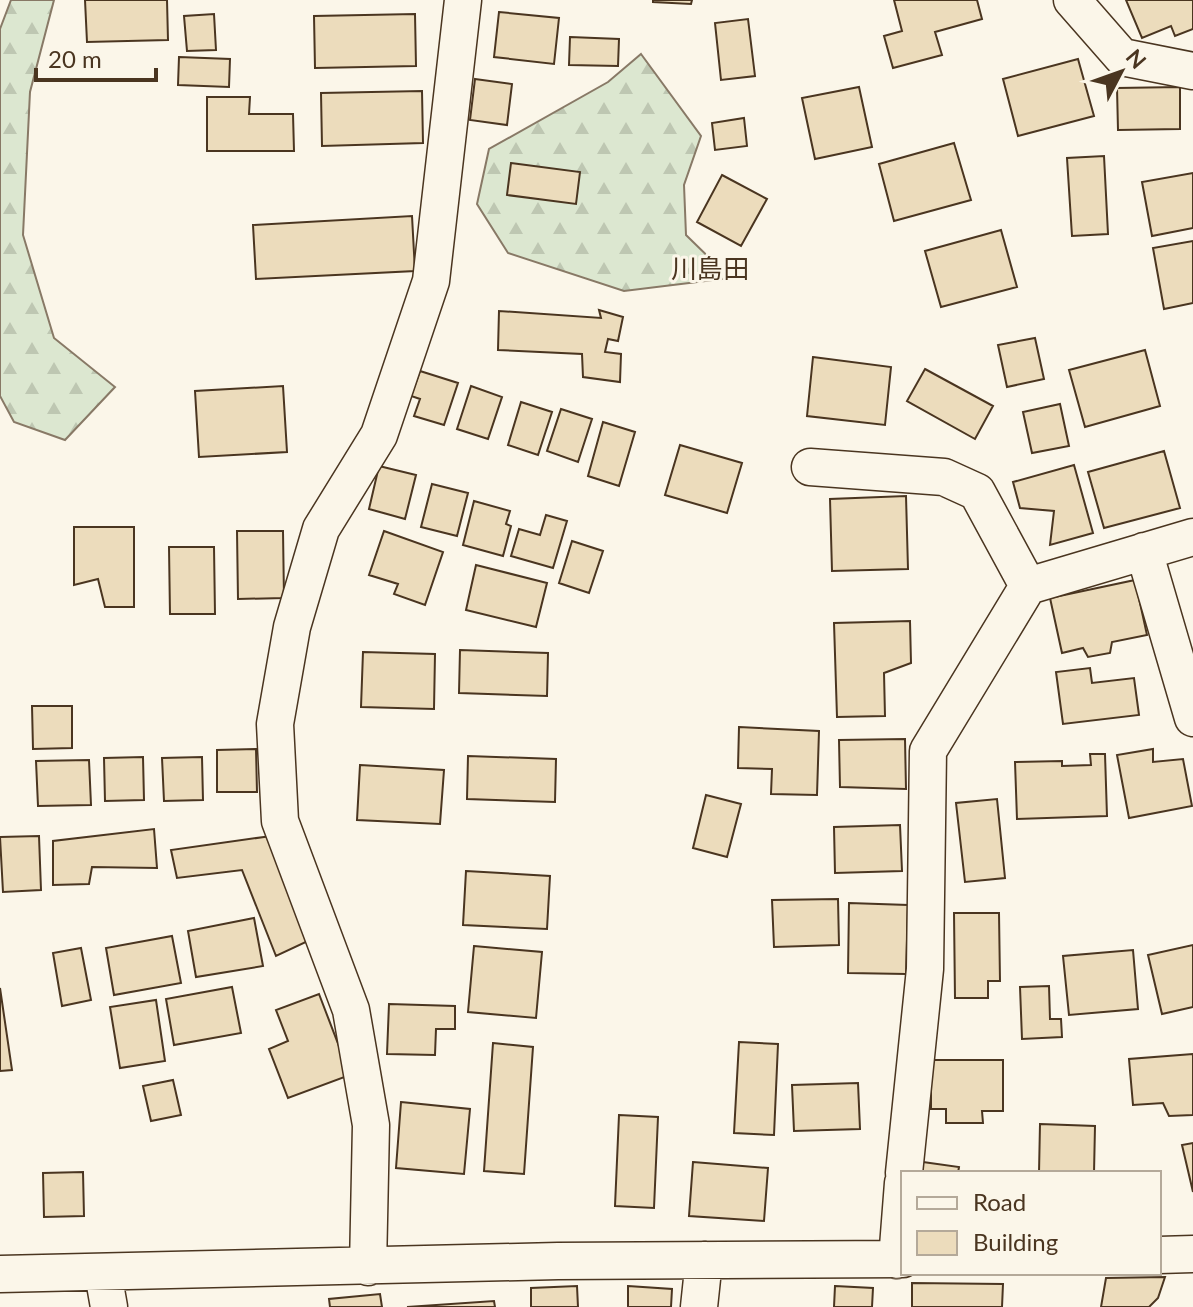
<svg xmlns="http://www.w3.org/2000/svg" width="1193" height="1307" font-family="Lato,'Noto Sans JP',sans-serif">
  <defs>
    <pattern id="forest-firs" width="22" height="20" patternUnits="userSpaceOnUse" patternTransform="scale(2)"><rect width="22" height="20" fill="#dce7d0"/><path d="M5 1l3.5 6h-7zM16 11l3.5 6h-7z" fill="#bec7b2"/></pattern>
  </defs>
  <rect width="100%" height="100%" fill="#fbf6e9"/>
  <path fill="url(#forest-firs)" stroke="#887966" stroke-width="2" d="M11,0H54L30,92L23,235L54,338L115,387L65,440L14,422L0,396V29Z
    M641,54L701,136L684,185L686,235L730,278L624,291L508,253L477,204L489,149L608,82Z"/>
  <path fill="#ecdcbc" stroke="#4a3520" stroke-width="2" d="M85,0H167L168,40L87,42Z
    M653,0H692L691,4L653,2Z
    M894,0H977L982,19L935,32L942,55L893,68L884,36L902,31Z
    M1126,0H1193V29L1175,36L1171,26L1142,38Z
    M499,12L559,18L554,64L494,57Z
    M214,14L216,50L187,51L184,16Z
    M415,14L416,66L315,68L314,16Z
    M748,19L755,76L721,80L715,23Z
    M570,37L619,39L618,66L569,65Z
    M179,57L230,59L229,87L178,85Z
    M1078,59L1094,116L1018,136L1003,79Z
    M475,79L512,84L507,125L470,120Z
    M859,87L872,147L815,159L802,98Z
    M1180,87V129L1118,130L1117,88Z
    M422,91L423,143L322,146L321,93Z
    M207,97H250L249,114H293L294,151H207Z
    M744,118L747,146L715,150L712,123Z
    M954,143L971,200L894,221L879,164Z
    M1104,156L1108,234L1072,236L1067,158Z
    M511,163L580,172L576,204L507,195Z
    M1193,173V228L1152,236L1142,182Z
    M722,175L767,199L741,246L697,222Z
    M412,216L415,271L256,279L253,225Z
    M1001,230L1017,287L941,307L925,251Z
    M1193,241V303L1164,309L1153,248Z
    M599,310L623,317L618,341L608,339L605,352L621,354L620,382L583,377L582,354L498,350L499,311L601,318Z
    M1035,338L1044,379L1007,387L998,345Z
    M1145,350L1160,406L1085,427L1069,370Z
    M813,357L891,367L885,425L807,416Z
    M925,369L993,406L975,439L907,401Z
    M420,371L458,383L444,425L414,416L420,399L411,396Z
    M283,386L287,452L199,457L195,391Z
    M471,386L502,397L488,439L457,429Z
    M521,402L552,412L538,455L508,445Z
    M1060,404L1069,446L1032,453L1023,412Z
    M561,409L592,419L578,462L547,451Z
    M603,422L635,432L619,486L588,476Z
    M680,445L742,463L727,513L665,495Z
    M1164,451L1180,508L1104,528L1088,472Z
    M1074,465L1093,533L1050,545L1054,511L1020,508L1013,482Z
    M379,466L416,475L405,519L369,509Z
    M432,484L468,493L457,536L421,527Z
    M906,496L908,569L832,571L830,499Z
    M474,501L510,511L506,524L511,526L503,556L463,545Z
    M546,515L567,521L553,568L511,556L519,529L540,535Z
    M74,527H134V607H105L98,579L74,585Z
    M237,531H283L284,598L238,599Z
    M384,531L443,552L425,605L394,594L398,584L369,575Z
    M572,541L603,551L589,593L559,583Z
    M169,547H214L215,614H170Z
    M476,565L547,583L536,627L466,610Z
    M1135,580L1147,635L1112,642L1110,653L1088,657L1083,648L1062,653L1050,598Z
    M910,621L911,663L884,673L885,716L837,717L834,623Z
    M460,650L548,653L547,696L459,693Z
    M363,652L435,654L434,709L361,707Z
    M1090,668L1092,683L1134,678L1139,715L1063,724L1056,672Z
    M32,706H72V748L33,749Z
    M739,727L819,731L817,795L771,794L772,769L738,768Z
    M905,739L906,789L840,787L839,740Z
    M256,749L257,792H217V750Z
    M1153,749V762L1183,759L1192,806L1129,818L1117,755Z
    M1090,754H1105L1107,816L1017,819L1015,762L1062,761V766L1091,765Z
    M468,756L556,759L555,802L467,799Z
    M143,757L144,800L105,801L104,758Z
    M202,757L203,800L164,801L162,758Z
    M89,760L91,805L38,806L36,761Z
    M360,765L444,770L440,824L357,820Z
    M706,795L741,804L727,857L693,848Z
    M997,799L1005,878L965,882L956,803Z
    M900,825L902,871L835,873L834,827Z
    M154,829L157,868L92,867L89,884L53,885V841Z
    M39,836L41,890L3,892L0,837Z
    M271,836L308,941L276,956L242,870L177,878L171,850Z
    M466,871L550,876L547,929L463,925Z
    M838,899L839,945L774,947L772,900Z
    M849,903L908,905L906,974L848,973Z
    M954,913H999L1000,981H988V998H955Z
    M254,918L263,966L196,977L188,931Z
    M172,936L181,983L114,995L106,948Z
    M1193,945V1007L1162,1014L1148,955Z
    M474,946L542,952L536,1018L468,1012Z
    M81,948L91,1000L62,1006L53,953Z
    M1133,950L1138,1009L1069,1015L1063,956Z
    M1049,986L1050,1019H1061L1062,1037L1022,1039L1020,987Z
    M232,987L241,1033L174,1045L166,999Z
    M0,988L12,1070L0,1071Z
    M319,994L350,1075L288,1098L269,1049L288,1041L276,1010Z
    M156,1000L165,1061L120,1068L110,1007Z
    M389,1004L455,1006V1029H436L435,1055L387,1054Z
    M739,1042L778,1044L774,1135L734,1133Z
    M493,1043L533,1047L524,1174L484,1171Z
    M1193,1054V1115L1169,1116L1163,1103L1133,1105L1129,1059Z
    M931,1060H1003V1111H982L983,1123H946V1109H931Z
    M173,1080L181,1115L151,1121L143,1086Z
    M858,1083L860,1129L794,1131L792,1085Z
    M401,1102L470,1109L464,1174L396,1168Z
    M619,1115L658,1117L654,1208L615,1206Z
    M1040,1124L1095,1126L1094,1173H1039Z
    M1193,1143V1192L1182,1145Z
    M693,1162L768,1168L764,1221L689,1216Z
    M923,1162L959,1167L958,1173H922Z
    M83,1172L84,1216L44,1217L43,1173Z
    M1165,1277L1158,1298L1149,1307H1101L1106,1278Z
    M912,1283L1003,1284L1002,1307H912Z
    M577,1286L578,1307H531V1288Z
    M628,1286L672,1289L671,1307H628Z
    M835,1286L873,1288L872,1307H834Z
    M380,1294L382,1307H330L329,1299Z
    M494,1301L495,1307H407Z"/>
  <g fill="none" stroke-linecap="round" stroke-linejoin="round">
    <defs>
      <path id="street" d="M1072,0L1122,57L1193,71
        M810,467L944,477L977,492L1028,586
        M1144,551L1193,718
        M904,1173L925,969L928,751L1028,586L1193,537
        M1159,1255L1193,1254
        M897,1260L903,1183
        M368,1267L371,1125L351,1010L280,821L275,724L292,627L321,529L379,435L431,281L463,0
        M103,1273L109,1307
        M0,1274L558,1261L903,1259
        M699,1307L704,1260"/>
    </defs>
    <use href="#street" stroke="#4a3520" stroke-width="39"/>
    <use href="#street" stroke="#fbf6e9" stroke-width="36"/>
  </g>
  <g text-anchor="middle" stroke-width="6" stroke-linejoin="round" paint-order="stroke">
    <g font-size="26" fill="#4a3520" stroke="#fbf6e9">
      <text x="710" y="278">川島田</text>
    </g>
  </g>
  <rect x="901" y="1171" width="260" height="104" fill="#fbf6e9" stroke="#b4a999" stroke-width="2"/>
  <rect x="917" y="1197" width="40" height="12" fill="#fbf6e9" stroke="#b4a999" stroke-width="2"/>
  <text x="973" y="1211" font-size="24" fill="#4a3520">Road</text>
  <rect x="917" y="1231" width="40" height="24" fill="#ecdcbc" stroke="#b4a999" stroke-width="2"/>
  <text x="973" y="1251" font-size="24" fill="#4a3520">Building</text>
  <g transform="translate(1121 72) rotate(49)" stroke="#fbf6e9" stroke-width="6" paint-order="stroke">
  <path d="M0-6L14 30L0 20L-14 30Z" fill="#4a3520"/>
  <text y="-12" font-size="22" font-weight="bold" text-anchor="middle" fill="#4a3520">N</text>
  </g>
  <path d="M36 68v12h120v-12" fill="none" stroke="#4a3520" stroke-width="4"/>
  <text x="48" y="68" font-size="24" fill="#4a3520" stroke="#fbf6e9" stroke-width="6" paint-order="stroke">20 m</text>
</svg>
